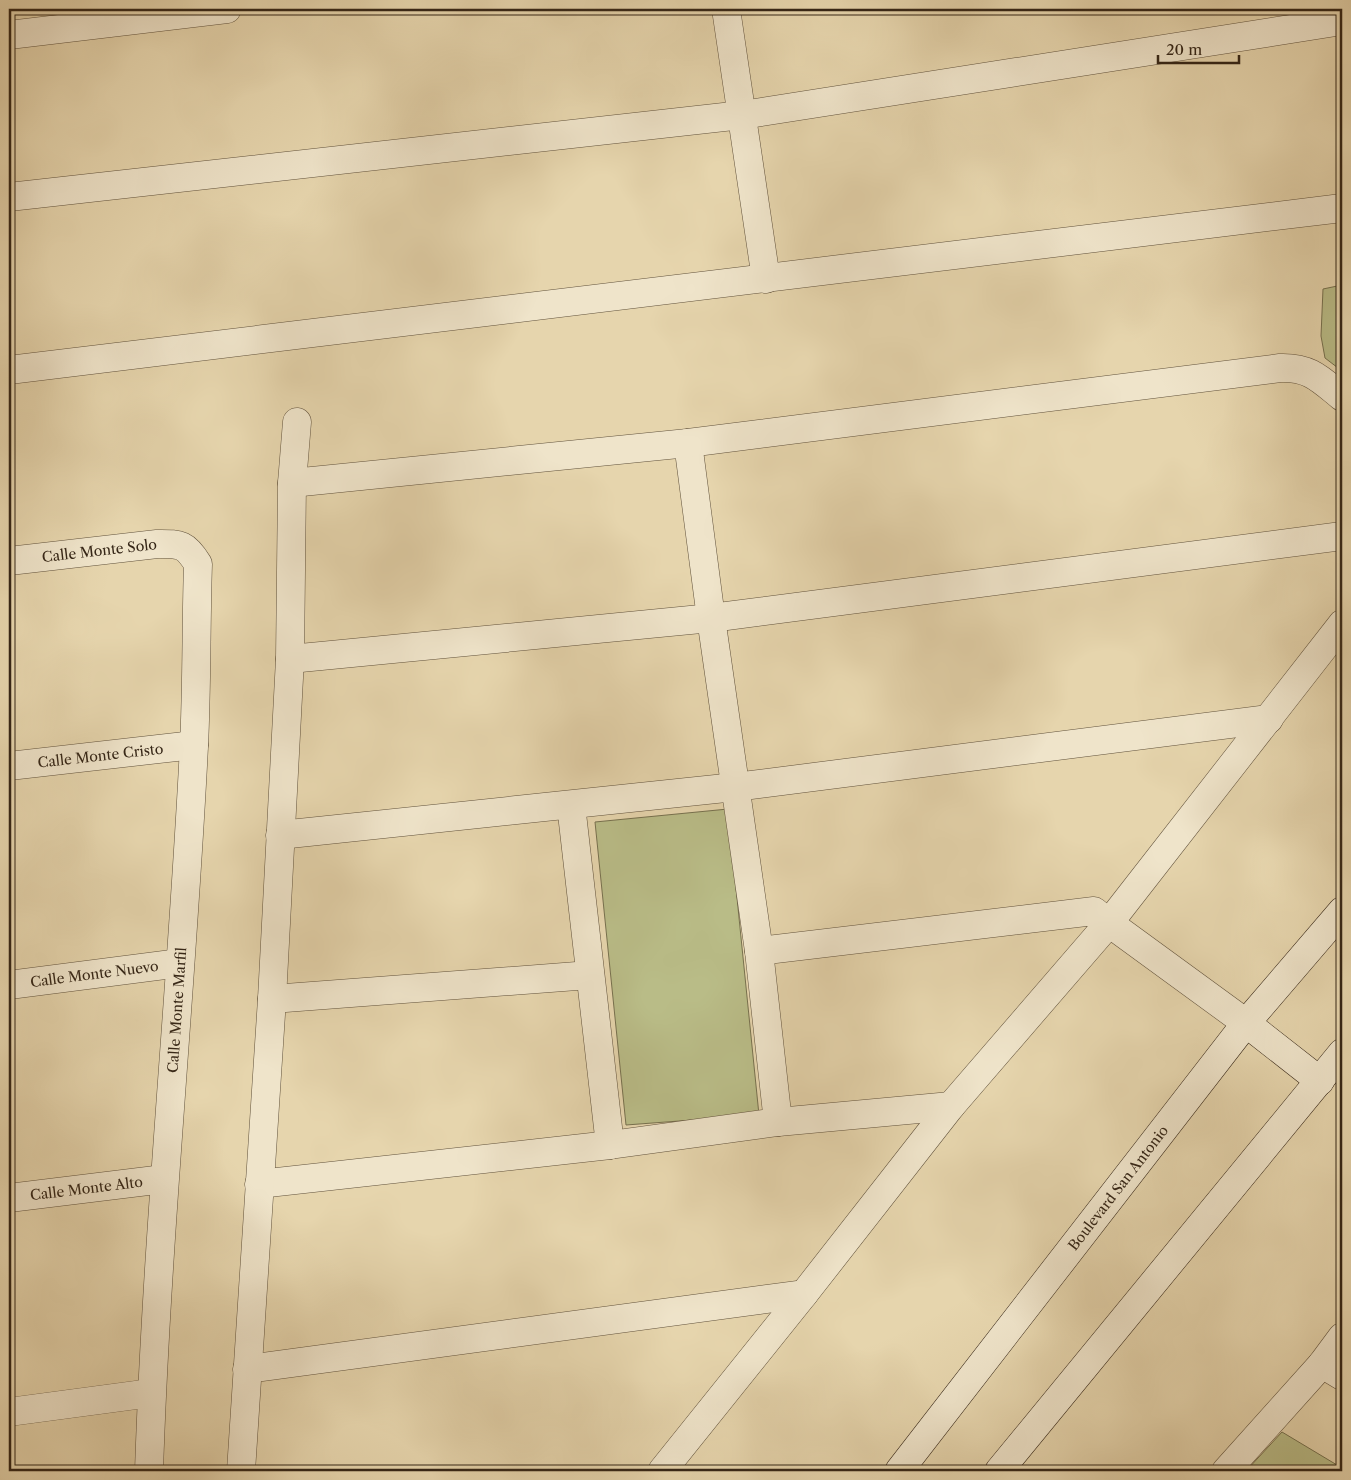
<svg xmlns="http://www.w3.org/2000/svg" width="1351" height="1480" font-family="'Libre Caslon Text',serif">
  <rect width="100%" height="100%" fill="#e6d5ad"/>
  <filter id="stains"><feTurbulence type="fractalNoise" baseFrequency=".004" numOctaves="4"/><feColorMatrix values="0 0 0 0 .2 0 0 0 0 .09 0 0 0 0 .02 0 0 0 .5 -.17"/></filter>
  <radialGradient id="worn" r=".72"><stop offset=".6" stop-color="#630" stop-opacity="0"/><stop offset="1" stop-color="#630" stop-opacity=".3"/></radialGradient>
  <path fill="#b9bc87" stroke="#77714f" d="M1342,285V371L1325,358L1321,336L1323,289Z
    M728,809L759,1115L626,1125L595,822Z
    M1282,1432L1342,1468V1471H1246Z"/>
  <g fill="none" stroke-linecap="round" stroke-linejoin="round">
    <defs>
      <g id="street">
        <path d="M726,9L766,279"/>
        <path d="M9,35L227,9"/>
        <path d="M9,197L742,115L1342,21"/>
        <path d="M9,370L1342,208"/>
        <path d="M688,443L711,618L759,951L778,1122"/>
        <path d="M292,483L688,443L1280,368C1310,367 1320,379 1342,397"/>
        <path id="s1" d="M9,561L157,544C180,544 185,543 198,564C196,624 197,685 194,746C182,988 157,1229 149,1471"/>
        <path d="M290,659L711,618L1342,536"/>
        <path id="s2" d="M9,766L194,745"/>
        <path d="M571,805L610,1145"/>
        <path d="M280,835L735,787L1269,719"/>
        <path id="s3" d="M9,985L180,963"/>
        <path d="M272,999L590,975"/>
        <path d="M1246,1023L1109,923L1342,624"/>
        <path d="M259,1184L610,1145L778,1122L951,1106"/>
        <path id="s4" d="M9,1198L164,1179"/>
        <path d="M1322,1364L1342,1376"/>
        <path d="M247,1369L804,1294"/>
        <path d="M9,1412L151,1393"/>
        <path d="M241,1471L272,999L290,659L292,483L297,422"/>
        <path d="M662,1471L804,1294L951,1106L1109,923L1094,911L759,951"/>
        <path d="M1226,1471L1322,1364L1342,1337"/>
      </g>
      <g id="secondary">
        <path d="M1246,1023L1320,1081"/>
        <path id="s5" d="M899,1471L1246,1023L1342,911"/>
        <path d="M999,1471L1342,1053"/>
      </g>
    </defs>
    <use href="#street" stroke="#61523c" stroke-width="29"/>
    <use href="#secondary" stroke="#352617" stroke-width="29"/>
    <use href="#street" stroke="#efe4ca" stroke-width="28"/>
    <use href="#secondary" stroke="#efe4ca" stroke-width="28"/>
  </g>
  <g text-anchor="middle" stroke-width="4" stroke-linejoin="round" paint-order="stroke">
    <g font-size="14" fill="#352617" stroke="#efe4ca">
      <text dy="5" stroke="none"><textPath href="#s1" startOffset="91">Calle Monte Solo</textPath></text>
      <text dy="5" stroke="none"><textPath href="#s2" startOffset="92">Calle Monte Cristo</textPath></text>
      <text dy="5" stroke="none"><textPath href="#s3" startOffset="86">Calle Monte Nuevo</textPath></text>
      <text transform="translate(177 1010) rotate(-86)" y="5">Calle Monte Marfil</text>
      <text dy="5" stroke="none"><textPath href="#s4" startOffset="78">Calle Monte Alto</textPath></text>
      <text dy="5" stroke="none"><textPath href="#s5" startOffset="358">Boulevard San Antonio</textPath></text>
    </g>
  </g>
  <rect width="1351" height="1480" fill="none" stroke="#e6d5ad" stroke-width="30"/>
  <rect x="10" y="10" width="1331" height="1460" fill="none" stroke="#352617" stroke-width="2.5"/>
  <rect x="15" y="15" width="1321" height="1450" fill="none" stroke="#352617"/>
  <path d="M1158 55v8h81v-8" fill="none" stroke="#352617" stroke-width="2.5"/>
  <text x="1166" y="55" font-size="15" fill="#352617" stroke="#efe4ca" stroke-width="4" paint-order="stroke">20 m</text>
  <rect width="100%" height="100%" filter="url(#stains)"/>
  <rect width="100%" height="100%" fill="url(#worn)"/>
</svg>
